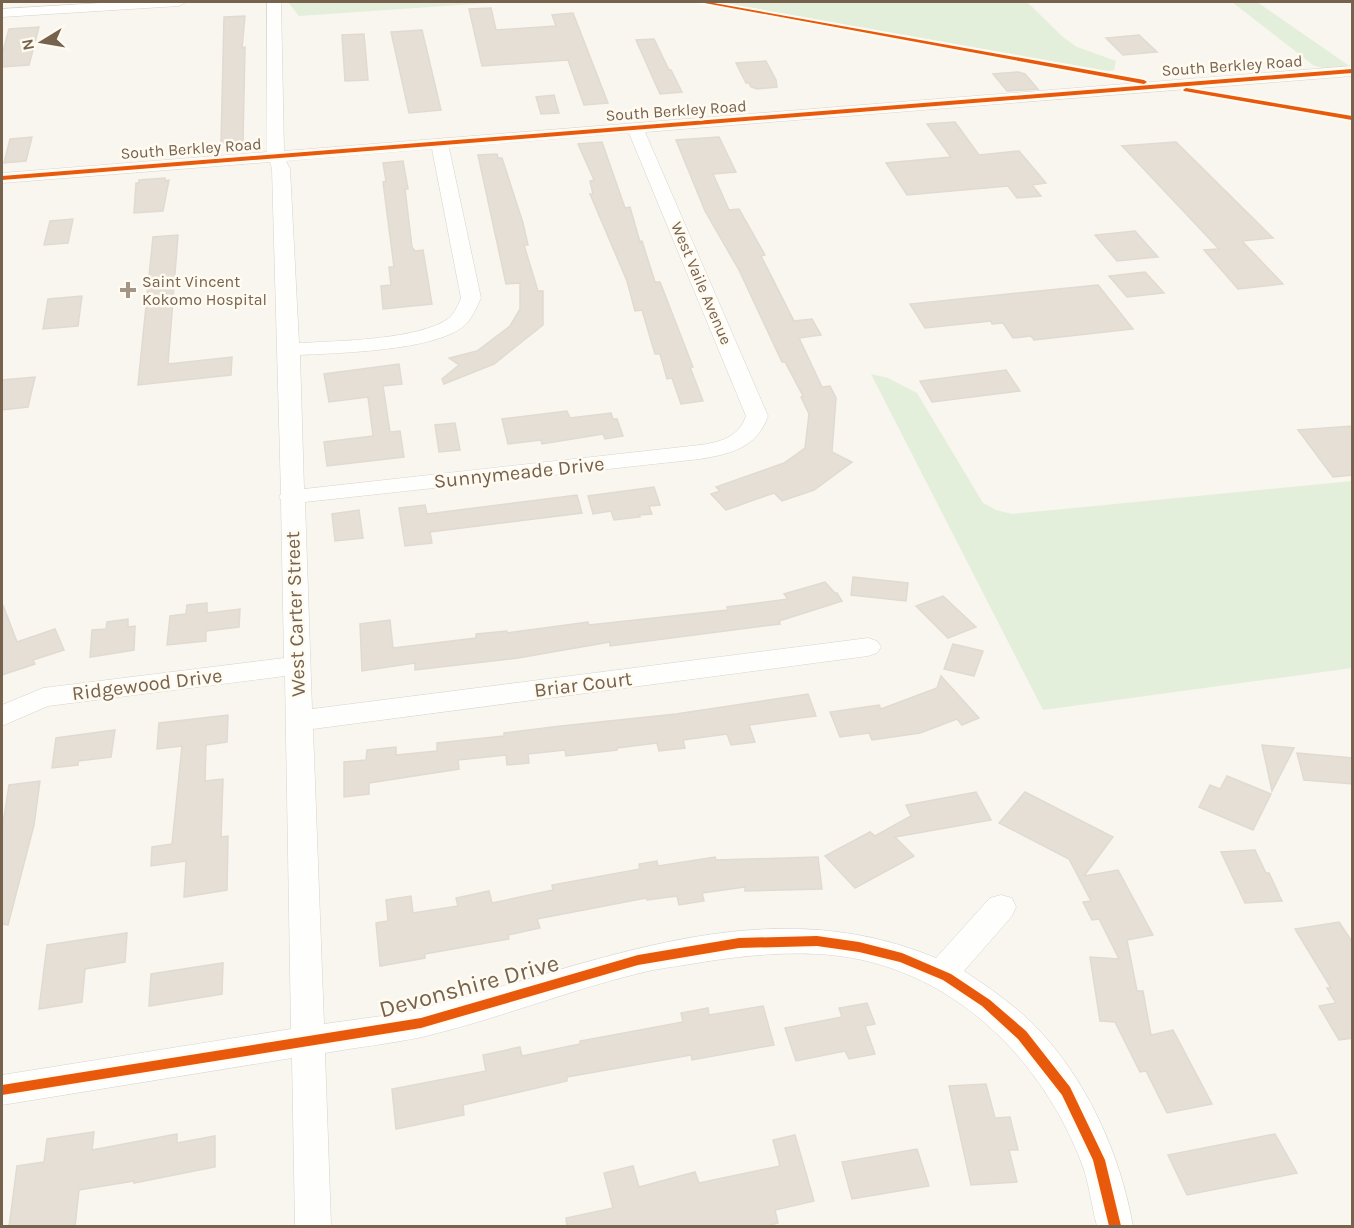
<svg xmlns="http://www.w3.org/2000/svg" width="1354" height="1228" font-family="Karla,sans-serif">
  <rect width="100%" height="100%" fill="#f8f6ef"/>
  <path fill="#e3efda" d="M288,2H503L299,16Z
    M719,2H1027L1063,37L1077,47L1116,61L1114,70L1108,71Z
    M1232,2H1257L1348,65C1337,72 1325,70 1313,65Z
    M871,374L888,378L917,393L983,503L996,510L1012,514L1352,481V668L1043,710Z"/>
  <path fill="#e5dfd6" stroke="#e1dad1" stroke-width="1.5" d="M491,8L496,30L556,26L552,15L573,13L608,103L584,105L568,60L482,66L469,9Z
    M245,16L242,48L245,47L243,141L221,143L224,17Z
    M39,27L29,65L2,67V55L9,29Z
    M422,30L441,110L409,113L391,32Z
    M364,34L368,80L345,81L342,35Z
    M1139,35L1157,52L1123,55L1106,38Z
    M654,39L669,70H671L682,92L660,94L636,40Z
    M766,61L776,80L777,87L757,89L751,87L749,83H746L736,63Z
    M1018,72L1025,74L1038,89L1007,91L993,74Z
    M554,95L559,113L541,114L536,97Z
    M955,122L979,155L1019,151L1046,183L1032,185L1041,196L1017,198L1008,186L907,195L886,163L951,157L927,124Z
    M32,137L26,161L4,163L10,139Z
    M719,137L736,172L713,174L729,210L739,209L765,255L761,256L794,321L812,319L821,335L799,338L822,387L830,386L836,398L832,452L852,462L814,490L782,501L774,493L726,510L711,494L720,491L716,487L784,463L805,448L809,414L801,397L803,396L785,362H782L739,270L705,211L676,140Z
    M602,142L625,208L630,207L640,242L642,241L655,282H660L693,367H690L703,401L681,404L672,378L667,379L660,354H655L642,310L635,311L627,281L590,194H593L590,181L594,180L578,144Z
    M1176,142L1273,238L1242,241L1283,284L1238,289L1204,250L1219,249L1122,146Z
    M497,154L498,158H502L523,223L528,245H524L538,291H543V325L494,364L444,384L442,379L459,365L449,358L477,351L510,326L520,309V283L506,284L478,155Z
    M403,161L408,189H405L412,247L415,251L423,250L432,304L383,309L381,286L391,285L389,267H394L383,182L386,181L383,163Z
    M165,178V181L169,180L163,211L134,213L136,183H139V180Z
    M73,219L68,243L44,245L50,221Z
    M1135,231L1158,257L1117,261L1095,235Z
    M178,235L168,364L232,357L231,375L138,385L153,237Z
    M1145,272L1164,293L1127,297L1109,276Z
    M1098,285L1133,329L1034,340L1031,336L1013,338L1003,323L992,324L991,321L925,328L910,304Z
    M82,296L78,326L43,329L48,299Z
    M399,364L402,384L383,386L390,432L400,431L404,457L327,466L324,442L373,436L368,397L329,402L324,374Z
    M1006,370L1020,391L932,402L920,381Z
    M35,377L28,407L2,410V380Z
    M567,411L570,418L611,413L613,419H617L623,436L605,439L603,434L542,444L541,440L508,444L502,419Z
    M455,423L460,450L439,452L435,425Z
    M1353,426V475L1333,477L1298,430Z
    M654,487L660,505L649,506L652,514L639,515L640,517L614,520L611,511L593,514L588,496Z
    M577,495L582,513L430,532L432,543L405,546L399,508L425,505L427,514Z
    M359,510L363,538L335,541L332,514Z
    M853,577L908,583L906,601L851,595Z
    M825,582L835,593H837L842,601L779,621L780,624L610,646V642L518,658L415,670V663L362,671L360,624L390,620L393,648L476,638V634L507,631V633L588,622L589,625L728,610L727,607L788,599L784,594Z
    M943,596L976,627L948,638L916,606Z
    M207,603V613L240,609L239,627L206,631V641L167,645L170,616L186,614L187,605Z
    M3,605L17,642L55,629L64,650L33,660L35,664L2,675Z
    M128,619V627L135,626L134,650L90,657L92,630L106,629L107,622Z
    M953,644L983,651L974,676L944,669Z
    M941,676L979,718L962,725L957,719L920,733L872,740L869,733L840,737L830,712L879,705L881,709L937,688Z
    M808,694L816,716L749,725L755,742L731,745L727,734L683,740L685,748L659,751L657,743L617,748V750L566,756L565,750L528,754L529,763L507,765L506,755L458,760L459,769L369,783V794L344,797V762L366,760L367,750L396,747V755L437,751V743L504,736V733L561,726L676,714Z
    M228,715L227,742L206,745L205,781L223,779L221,837L228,836L227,890L184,897L186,861L151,866L152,847L172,844L182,746L157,749L159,723Z
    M115,730L111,757L78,761V765L52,768L56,738Z
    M1262,745L1294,748L1272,791Z
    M1297,753L1353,758V784L1304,780Z
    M1227,776L1271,794L1253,830L1199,807L1210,785L1220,789Z
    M40,781L34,825L8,925L2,924V830L9,785Z
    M976,792L991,820L895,837L914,856L855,888L825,856L870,832L875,836L911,816L906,805Z
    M1025,792L1113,837L1084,876L1118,870L1153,935L1127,940L1137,991H1143L1151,1035L1173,1030L1212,1104L1167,1113L1146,1071L1140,1072L1115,1022L1100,1021L1090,957L1119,959L1099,919L1092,920L1083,902L1091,901L1069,859L999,823Z
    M1255,850L1266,873H1269L1282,901L1245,903L1221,852Z
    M715,857L716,860L818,857L822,889L745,891V887L702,893L704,901L679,905L677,896L647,900L646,898L537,919L540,928L508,935L509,939L425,954V958L380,966L376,923L388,921L386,900L411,896L413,913L458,906L456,898L489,891L492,903L553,890L552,885L640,869L639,864L657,861L658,866Z
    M1339,922L1353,943V1038L1339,1040L1319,1006L1336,1003L1327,988H1331L1295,929Z
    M127,933L125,962L85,969L82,1002L39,1009L47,945Z
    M223,963L222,994L149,1006L151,974Z
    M867,1003L875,1024L865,1026L875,1054L849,1059L845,1051L796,1061L785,1028L842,1017L839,1008Z
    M763,1006L774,1045L692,1060L691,1055L567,1077V1081L463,1105L464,1115L396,1129L392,1089L486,1071L483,1055L520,1047L522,1056L580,1044V1041L683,1022L681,1013L708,1008L709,1015Z
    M986,1084L995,1118L1010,1117L1018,1150H1009L1017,1182L971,1185L949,1086Z
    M94,1132L92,1150L177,1134V1143L215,1136V1167L134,1183V1181L79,1190L75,1227H9L17,1166L44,1162L47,1139Z
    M1275,1134L1297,1173L1187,1195L1168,1155Z
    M795,1135L814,1201L775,1210L778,1223L762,1227H567L566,1218L613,1208L604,1173L633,1166L639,1187L695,1172L699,1183L780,1166L773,1140Z
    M917,1149L929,1186L852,1199L842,1162Z"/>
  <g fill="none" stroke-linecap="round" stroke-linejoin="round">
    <defs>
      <path id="minor" d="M118,2H186L179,6L2,17V9Z
        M267,2H281L284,151L1352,66V76L645,132L768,416C757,448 730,454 700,459L305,502L312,709L868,638L877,641L881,647L877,653L868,656L313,729L324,1024C357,1019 391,1016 423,1008C594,966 761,885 936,958L990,898L1001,895L1012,898L1016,907L1012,916L964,971C988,987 1012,1003 1033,1024C1086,1077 1120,1153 1133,1226H1097C1091,1205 1089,1180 1080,1159C1036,1048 939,959 816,954C774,952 732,957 691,964C673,967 654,969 636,974C564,992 494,1020 422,1037C390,1044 357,1047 325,1053L331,1226H295L292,1058L2,1105V1075L291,1029L285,676L48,706L2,726V705L43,688L284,658L281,500L279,497L281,494L272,169L270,162L2,183V173L267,152ZM629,133L746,416C739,437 721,442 700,445L304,489L300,355C339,353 434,351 464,326C472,319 476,308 481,298L449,148ZM432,149L461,298C458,305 455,313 449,318C420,340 336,341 299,343L290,169L286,161Z"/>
    </defs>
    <use href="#minor" stroke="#d7d3cd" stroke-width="1"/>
    <use href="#minor" fill="#fefefd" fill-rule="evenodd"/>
    <defs>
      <path id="cycleway" d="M699,2H708L1144,80L1147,82L1144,84Z
        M1352,69V73L2,180V176Z
        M1186,88L1352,116V120L1184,91L1183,90Z
        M817,936L859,942L902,953L951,974L990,1000L1026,1031L1070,1087L1105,1160L1121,1226H1109L1093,1160L1062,1095L1018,1039L982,1006L943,980L900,962L859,952L817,946L739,948L638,965L421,1028L2,1095V1085L421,1018L638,955L739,938Z"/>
    </defs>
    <use href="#cycleway" stroke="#fffbf1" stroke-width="4"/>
    <use href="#cycleway" fill="#e8590c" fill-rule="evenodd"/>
  </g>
  <path fill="#a49686" stroke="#fffbf1" stroke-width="2" d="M125 281h6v6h6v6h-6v6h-6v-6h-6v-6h6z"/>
  <g text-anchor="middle" stroke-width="5" stroke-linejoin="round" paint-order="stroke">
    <g font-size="16" fill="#77624e" stroke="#fffbf1">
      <text transform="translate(1232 65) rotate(-4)" y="6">South Berkley Road</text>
      <text transform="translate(676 110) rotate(-4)" y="6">South Berkley Road</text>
      <text transform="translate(191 148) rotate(-4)" y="6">South Berkley Road</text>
      <text transform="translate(702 283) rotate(67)" y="6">West Vaile Avenue</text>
    </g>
    <g font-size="16" fill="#77624e" stroke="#fffbf1" text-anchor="start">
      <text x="142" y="287">Saint Vincent<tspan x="142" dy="18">Kokomo Hospital</tspan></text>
    </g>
    <g font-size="20" fill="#77624e" stroke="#fffbf1">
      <text transform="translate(519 472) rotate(-6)" y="7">Sunnymeade Drive</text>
      <text transform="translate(295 614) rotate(-92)" y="7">West Carter Street</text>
      <text transform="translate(147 684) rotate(-7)" y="7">Ridgewood Drive</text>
      <text transform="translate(583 684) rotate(-7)" y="7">Briar Court</text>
    </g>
    <g font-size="24" fill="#77624e" stroke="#fffbf1">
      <text transform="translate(469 986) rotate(-15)" y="8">Devonshire Drive</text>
    </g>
  </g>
  <rect width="1354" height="1228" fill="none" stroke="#77624e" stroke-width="6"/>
  <g transform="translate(42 42) rotate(259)" stroke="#fffbf1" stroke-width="4.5" paint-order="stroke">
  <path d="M0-4.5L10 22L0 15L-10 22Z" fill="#77624e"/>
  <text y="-9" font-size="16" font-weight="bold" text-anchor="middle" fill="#77624e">N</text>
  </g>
</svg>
